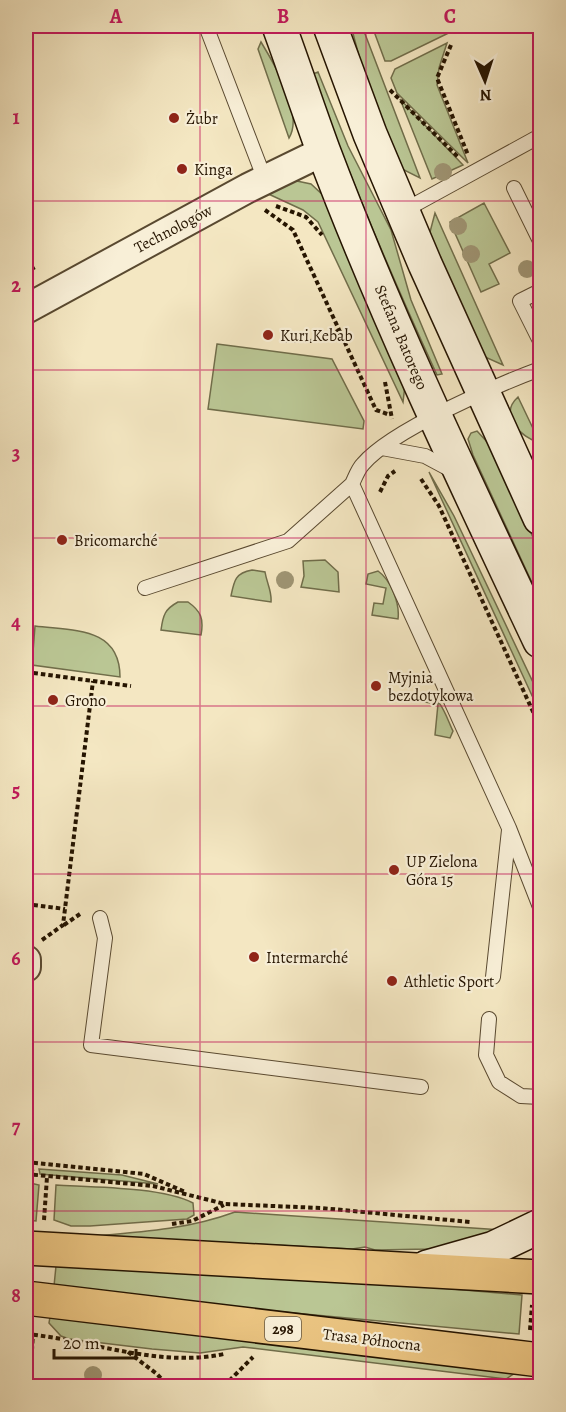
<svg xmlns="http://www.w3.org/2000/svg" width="566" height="1412" font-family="Alegreya,serif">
  <rect width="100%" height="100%" fill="#f4e7c2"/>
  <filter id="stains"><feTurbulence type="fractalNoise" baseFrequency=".00333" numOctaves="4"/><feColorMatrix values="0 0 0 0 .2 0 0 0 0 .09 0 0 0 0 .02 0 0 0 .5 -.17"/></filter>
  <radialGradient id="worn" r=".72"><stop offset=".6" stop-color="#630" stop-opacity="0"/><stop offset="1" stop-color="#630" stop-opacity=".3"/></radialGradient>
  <path fill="#bac694" stroke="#706d4a" stroke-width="1.5" d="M351,26H362L420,178L402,169L398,161L363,71Z
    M372,26H463L391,61H385Z
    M261,42C275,65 304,114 289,138L258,49Z
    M447,43L439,68L437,85L468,163L397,93L391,78L395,69Z
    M318,72L348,146L391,230L411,300L442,374L437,375C392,277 348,176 313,74Z
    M400,99L463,165L432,179Z
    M292,180L311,184L326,198L405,385L403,402L318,222L303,210L262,191Z
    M484,203L510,253L489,264L499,284L481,292L450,222Z
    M435,213L503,365L485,357L432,242L430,232Z
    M217,344L332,359L364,421L363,429L208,409Z
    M518,397L540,443C521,438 498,415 518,397Z
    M477,431L489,444L540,552V600L473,455L468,439L471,433Z
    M429,472L454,516L540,697V713Z
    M325,560L338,572L339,592L301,587L304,576L303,561Z
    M252,570L265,572C267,584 272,591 271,602L231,596C234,581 235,573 252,570Z
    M378,571C391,580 400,604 398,619L372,615L374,603L383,604L386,588L366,584L368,574Z
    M178,602H188C201,611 204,619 201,635L161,630C163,615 165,609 178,602Z
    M35,626C72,631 120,626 120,677L32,665Z
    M427,694C441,697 447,719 453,731L450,738L435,735L438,704L418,701Z
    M39,1169L122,1175L158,1184L40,1174Z
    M26,1182L39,1185L36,1221L26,1220Z
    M56,1185C92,1187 163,1187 193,1203L194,1215L187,1219L90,1226H71L54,1220Z
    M235,1212L516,1231L430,1249L375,1250L365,1247L352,1249L94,1236C143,1232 189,1229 235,1212Z
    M56,1266L314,1277L522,1295L519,1334L207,1305L54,1286Z
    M50,1317L515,1373L506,1379L243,1347L200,1353L152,1349L69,1339L61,1336L49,1323Z"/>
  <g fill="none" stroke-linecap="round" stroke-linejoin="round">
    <defs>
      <path id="service" d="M206,26L265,180
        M514,188L540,241
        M403,211L540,136
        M540,291L520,301L540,341
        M540,369C497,385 392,430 363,464C358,469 355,478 352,484L509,828L540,907
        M382,448L425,456L453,471
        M145,588L288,541L352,484
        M100,918L105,938L91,1045L421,1087
        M493,977L509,830
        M489,1019L486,1055L499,1082L521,1096L540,1097"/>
      <path id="minor" d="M26,309L248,188L324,151
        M26,960V967"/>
      <path id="secondary" d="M279,26C294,67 308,109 323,150C386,317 464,480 540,641
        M330,26L370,134L425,264L540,518
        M427,1267L494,1248L540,1226"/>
      <path id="primary" d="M26,1248L540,1277
        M26,1298L540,1360"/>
    </defs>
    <use href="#service" stroke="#594930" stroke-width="16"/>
    <use href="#minor" stroke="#594930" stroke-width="32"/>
    <use href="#secondary" stroke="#251400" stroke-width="36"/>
    <use href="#primary" stroke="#251400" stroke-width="36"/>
    <path stroke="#251400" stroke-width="4" stroke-dasharray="4.5 3" stroke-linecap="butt" d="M451,45L437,78L468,155
      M390,90L459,158
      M276,206L306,217L322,235
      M265,210L293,230L376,410L390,415
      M26,263H30L35,272
      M285,341H311L338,331
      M385,382L392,419
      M421,479L439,506L540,727
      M380,492L388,476L395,471
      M26,672L131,686
      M26,904L65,909
      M64,925L80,914
      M42,940L63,925L93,681
      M26,1155L27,1158
      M26,1162L144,1174L185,1192
      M31,1167L34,1175
      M26,1174L153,1186L225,1204L321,1208L470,1222
      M44,1220L47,1177
      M172,1224L192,1221L224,1205
      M530,1330L532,1305
      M26,1334C91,1340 157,1368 224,1354
      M128,1352L157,1374L168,1386
      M26,1356L32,1350L33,1333
      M224,1386L253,1357"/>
    <use href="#service" stroke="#f8efd7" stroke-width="14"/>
    <use href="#minor" stroke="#f8efd7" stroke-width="28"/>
    <use href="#secondary" stroke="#f8efd7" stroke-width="33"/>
    <use href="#primary" stroke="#eac481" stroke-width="33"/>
  </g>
  <g fill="#9f9574">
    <circle cx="443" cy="172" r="9"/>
    <circle cx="458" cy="226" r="9"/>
    <circle cx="471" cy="254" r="9"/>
    <circle cx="527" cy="269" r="9"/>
    <circle cx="285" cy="580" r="9"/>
    <circle cx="93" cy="1375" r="9"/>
  </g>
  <path fill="none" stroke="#c2185b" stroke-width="1.5" stroke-opacity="0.55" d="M200,26V1386M366,26V1386M26,201H540M26,370H540M26,538H540M26,706H540M26,874H540M26,1042H540M26,1211H540"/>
  <g fill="#8f2418" stroke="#f8efd7" stroke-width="2">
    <circle cx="174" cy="118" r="6"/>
    <circle cx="182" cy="169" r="6"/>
    <circle cx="268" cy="335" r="6"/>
    <circle cx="62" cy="540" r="6"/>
    <circle cx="376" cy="686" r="6"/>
    <circle cx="53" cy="700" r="6"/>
    <circle cx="394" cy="870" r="6"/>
    <circle cx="254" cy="957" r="6"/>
    <circle cx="392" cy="981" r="6"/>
  </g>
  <g text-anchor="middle" stroke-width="4.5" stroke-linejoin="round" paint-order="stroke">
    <rect fill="#f8efd7" stroke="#645640" stroke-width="1.5" x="265" y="1317" width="36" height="24" rx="4.5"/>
    <g font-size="15" font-weight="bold" fill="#251400">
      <text x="283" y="1334">298</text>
    </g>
    <g font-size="16" fill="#251400" stroke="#f8efd7" text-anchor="start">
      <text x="186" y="124">Żubr</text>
      <text x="194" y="175">Kinga</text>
      <text x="280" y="341">Kuri Kebab</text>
      <text x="74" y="546">Bricomarché</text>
      <text x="388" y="683">Myjnia<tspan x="388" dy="18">bezdotykowa</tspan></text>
      <text x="65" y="706">Grono</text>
      <text x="406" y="867">UP Zielona<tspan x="406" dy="18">Góra 15</tspan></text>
      <text x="266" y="963">Intermarché</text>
      <text x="404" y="987">Athletic Sport</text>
    </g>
    <g font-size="16" fill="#251400" stroke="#f8efd7">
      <text transform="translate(173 228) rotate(-28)" y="6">Technologów</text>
      <text transform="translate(402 337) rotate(67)" y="6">Stefana Batorego</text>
      <text transform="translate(372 1339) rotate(7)" y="6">Trasa Północna</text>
    </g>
  </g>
  <rect width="566" height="1412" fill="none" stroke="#f4e7c2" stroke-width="66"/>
  <g transform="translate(485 81) rotate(177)" stroke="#f8efd7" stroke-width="4.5" paint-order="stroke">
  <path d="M0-4.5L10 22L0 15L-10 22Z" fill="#251400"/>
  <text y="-9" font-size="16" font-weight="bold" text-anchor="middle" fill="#251400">N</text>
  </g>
  <path d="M54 1349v9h82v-9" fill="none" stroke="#251400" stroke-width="3"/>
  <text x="63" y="1349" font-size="18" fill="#251400" stroke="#f8efd7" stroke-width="4.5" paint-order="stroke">20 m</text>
  <rect x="33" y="33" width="500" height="1346" fill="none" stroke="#c2185b" stroke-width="2"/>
  <g font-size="20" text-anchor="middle" font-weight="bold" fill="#c2185b">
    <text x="116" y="23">A</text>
    <text x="283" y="23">B</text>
    <text x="450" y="23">C</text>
    <text x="16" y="124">1</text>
    <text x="16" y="292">2</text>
    <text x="16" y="460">3</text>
    <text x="16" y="629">4</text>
    <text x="16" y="797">5</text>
    <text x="16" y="965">6</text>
    <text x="16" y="1133">7</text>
    <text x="16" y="1302">8</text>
  </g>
  <rect width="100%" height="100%" filter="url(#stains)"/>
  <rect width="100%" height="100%" fill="url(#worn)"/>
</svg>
